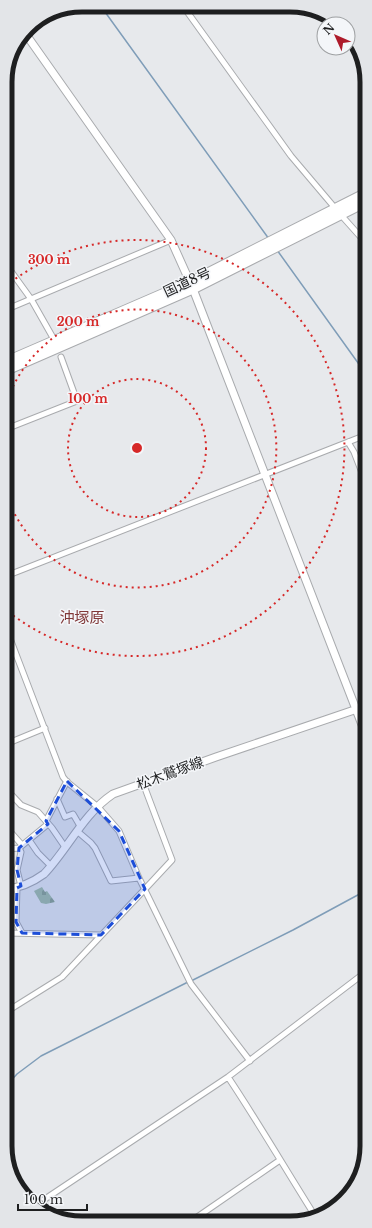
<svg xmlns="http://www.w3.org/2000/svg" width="372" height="1228" font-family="'Libre Baskerville','Noto Sans JP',serif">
  <defs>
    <pattern id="cemetery-stones" width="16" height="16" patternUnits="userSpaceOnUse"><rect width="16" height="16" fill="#a5bfa7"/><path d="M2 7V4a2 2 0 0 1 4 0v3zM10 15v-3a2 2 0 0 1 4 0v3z" fill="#8ea48f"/></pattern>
  </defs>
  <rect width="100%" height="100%" fill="#e7e9ec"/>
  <path fill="url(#cemetery-stones)" d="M42,887L45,892L47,891L55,902L46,904L41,903L34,891Z"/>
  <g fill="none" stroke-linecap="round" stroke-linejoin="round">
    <path stroke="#7f9db8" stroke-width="1.5" d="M100,5L269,239
      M277,250L366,374
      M191,981L293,930L367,890
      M6,1086L17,1074L41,1056L188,982"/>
    <defs>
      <path id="street" d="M183,6L291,156L335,208
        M341,215L366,243
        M5,263L31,299L52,336
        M5,310L171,240
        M6,429L77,401L61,357
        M348,442L354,452L366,483
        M6,576L366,435
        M6,628L63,777L67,782L98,807L119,831L139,878L191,984L250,1061
        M6,744L45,728
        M6,750L12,742
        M143,783L172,860L145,889
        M6,789L21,805L38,812L52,828L65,847
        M57,799L65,817L73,814L80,826
        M46,821L67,781
        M6,827L22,845
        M77,831L91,843L95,848L111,881L139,878
        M29,840L38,853L51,866
        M19,848L21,852L17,870L21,886
        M6,849L19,848L48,824
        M17,888L16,922L22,933
        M6,933L101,935
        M6,1012L62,977L145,889
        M228,1077C258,1122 286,1170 315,1216
        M36,1205L228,1077L367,971
        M190,1222L280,1160"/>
      <path id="secondary" d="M25,33L171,240L193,289L366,735
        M6,889C20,888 33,882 44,874C68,849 83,814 113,794L216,757L366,706"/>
      <path id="highway" d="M5,362L190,282L366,193
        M5,371L193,289L366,202"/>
    </defs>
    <use href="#street" stroke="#a9abae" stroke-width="7"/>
    <use href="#secondary" stroke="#a9abae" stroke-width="9"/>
    <use href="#highway" stroke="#a9abae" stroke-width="11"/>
    <use href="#street" stroke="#fff" stroke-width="5"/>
    <use href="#secondary" stroke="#fff" stroke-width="7"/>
    <use href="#highway" stroke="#fff" stroke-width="9"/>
  </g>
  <path fill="#1d4ed8" fill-opacity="0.2" stroke="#1d4ed8" stroke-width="3" stroke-dasharray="8 5" stroke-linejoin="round" d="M67,781L119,831L145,889L101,935L22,933L16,922L17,888L21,886L17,870L19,848L48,824L46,821Z"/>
  <g fill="none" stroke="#d62828" stroke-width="2" stroke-dasharray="2 4">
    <circle cx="137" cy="448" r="69"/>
    <path d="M6 403A139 139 0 1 1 6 494"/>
    <path d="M6 286A208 208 0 1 1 6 610"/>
  </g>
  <g text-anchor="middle" stroke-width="3" stroke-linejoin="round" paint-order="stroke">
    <g font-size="14" fill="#1e1f20" stroke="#f4f6f9">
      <text transform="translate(187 282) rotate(-25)" y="5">国道8号</text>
      <text transform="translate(170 773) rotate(-20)" y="5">松木鷲塚線</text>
    </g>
    <g font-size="15" fill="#813939" stroke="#f4f6f9">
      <text x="82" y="623">沖塚原</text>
    </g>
  </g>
  <path d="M0 0H372V1228H0ZM82 12H290A70 70 0 0 1 360 82V1146A70 70 0 0 1 290 1216H82A70 70 0 0 1 12 1146V82A70 70 0 0 1 82 12Z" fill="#e3e5e8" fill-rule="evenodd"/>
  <path fill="none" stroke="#1e1f20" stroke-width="5" d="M82 12H290A70 70 0 0 1 360 82V1146A70 70 0 0 1 290 1216H82A70 70 0 0 1 12 1146V82A70 70 0 0 1 82 12Z"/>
  <circle cx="137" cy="448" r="6" fill="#d62828" stroke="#f4f6f9" stroke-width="2"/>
  <g font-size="12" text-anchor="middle" font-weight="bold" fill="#d62828" stroke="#f4f6f9" stroke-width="3" stroke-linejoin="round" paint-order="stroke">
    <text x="49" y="264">300 m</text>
    <text x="78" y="326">200 m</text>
    <text x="88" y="403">100 m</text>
  </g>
  <g transform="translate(336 36) rotate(315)"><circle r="19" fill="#f4f6f9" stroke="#9ea0a2"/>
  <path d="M0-3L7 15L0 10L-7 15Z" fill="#ae1b2b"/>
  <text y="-6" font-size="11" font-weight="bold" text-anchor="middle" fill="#1e1f20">N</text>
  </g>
  <path d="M18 1204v6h69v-6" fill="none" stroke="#1e1f20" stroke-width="2"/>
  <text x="24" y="1204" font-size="12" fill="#1e1f20" stroke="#f4f6f9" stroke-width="3" paint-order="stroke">100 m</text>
</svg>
